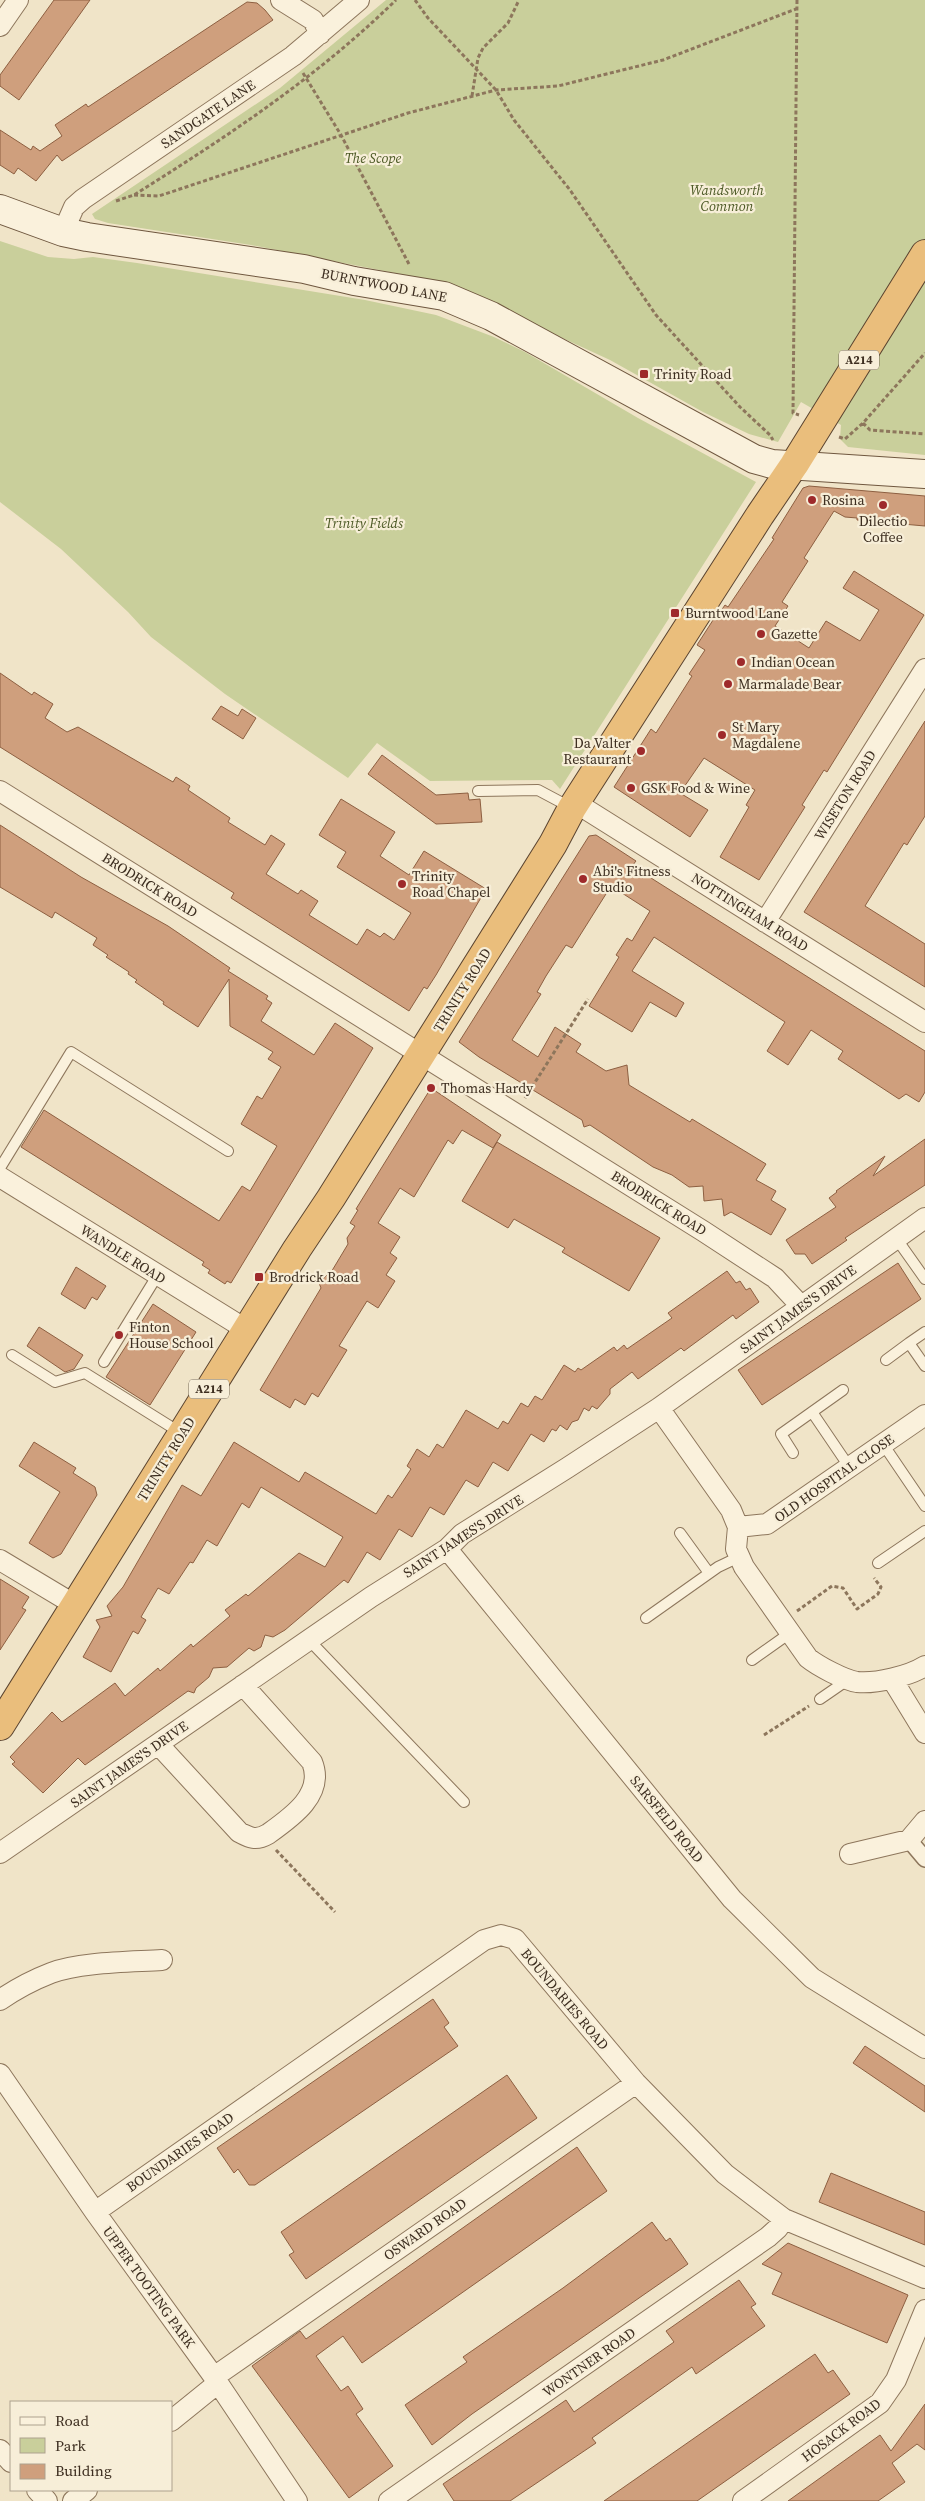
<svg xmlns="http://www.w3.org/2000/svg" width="925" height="2501" font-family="'Source Serif 4',serif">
  <rect width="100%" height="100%" fill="#f0e4c8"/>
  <path fill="#c9cf9b" d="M386,0H925V455L848,447L840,439L841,425L801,402L778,442L749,434L703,412L610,360L441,282L251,245L108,223L95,219L92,214L98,210L280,88Z
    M0,241L48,257L74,259L93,257L137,263L365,300L436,315L494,337L525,352L638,418L756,482L560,789L552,780L430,781L377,743L348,778L225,694L151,637L128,612L61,549L0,502Z"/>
  <path fill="#cf9f7d" stroke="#8d5f41" d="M54,0H90L19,100L0,86V75Z
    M247,2L257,3L265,10L273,20L62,161L57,155L36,181L18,168L14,174L0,165V130L31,150L33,146L40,151L62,136L55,125L86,104L88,107Z
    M809,486L925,496V526L857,520V518L845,517L834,511L804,558L808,561L782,602L788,606L775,626L809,648L826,621L860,641L879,610L843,588L854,571L924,615L827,772L824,770L802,805L805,807L759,880L720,857L749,807L746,805L755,790L704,758L680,793L708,810L690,837L614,787L651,729L656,733L692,676L689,674L705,650L697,645L715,617L716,618L725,605L728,607L774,539L772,538L803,488Z
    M0,673L32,695L34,692L53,704L45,718L67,732L78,727L173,782L176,777L190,786L188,790L230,818L228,822L265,845L271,835L285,844L266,874L298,894L301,890L318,901L309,915L357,945L367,929L380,937L384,933L394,940L411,913L337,867L346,852L319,835L341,799L395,832L380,856L409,875L424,851L486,889L436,975L427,989L424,987L409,1011L231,898L234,893L0,747Z
    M221,706L238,716L242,709L256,718L243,739L212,719Z
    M925,721V816L907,845L904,843L865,906L925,944V987L804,912Z
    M382,755L436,795L468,793L469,800L480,799L482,822L436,824L368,774Z
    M0,825L81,877L168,926L230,968L228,971L268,996L266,999L272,1003L261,1021L314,1055L335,1023L373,1048L231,1283L227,1281L225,1284L208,1273L210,1270L202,1265L204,1262L21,1147L44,1110L219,1221L242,1186L250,1191L277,1146L241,1124L257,1096L262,1099L281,1067L268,1059L273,1052L230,1026L229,979L198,1027L163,1004L164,1002L135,982L137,980L128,974L129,972L106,957L108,955L93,945L97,938L55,912L52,918L0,887Z
    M596,835L636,861L632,866L925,1051V1092L919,1102L906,1094L899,1099L838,1059L843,1051L811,1030L788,1065L767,1051L785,1022L654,937L632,971L684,1003L676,1017L650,1002L632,1032L589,1006L619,957L616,955L627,938L632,941L650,911L611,886L572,948L566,945L546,976L537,992L541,994L512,1040L538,1057L555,1027L581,1044L576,1052L606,1071L627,1065L629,1085L690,1122L692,1119L766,1164L756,1180L776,1191L771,1200L786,1209L771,1235L731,1212L724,1216L722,1199L704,1201L703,1186L689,1187L672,1175L653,1167L590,1125L584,1127L582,1120L479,1057L459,1042L589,836Z
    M431,1088L501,1135L493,1148L462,1130L453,1144L448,1140L414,1197L400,1188L378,1223L400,1237L390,1253L397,1258L386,1275L395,1281L378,1308L367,1301L339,1346L347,1350L318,1397L312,1393L305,1405L295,1399L290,1408L260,1390L321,1288L319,1283L333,1269L348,1244L347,1238L355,1226L350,1223L358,1210L356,1209Z
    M925,1139V1185L845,1238L847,1240L812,1264L805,1254H795L786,1240L836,1207L829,1198L837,1192L836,1191L885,1156L873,1176Z
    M497,1142L660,1238L629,1291L562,1252L565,1248L514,1219L508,1228L462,1201Z
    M898,1263L921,1299L762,1405L738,1370Z
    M76,1267L106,1286L97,1300L92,1297L85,1309L61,1294Z
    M727,1271L736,1283L740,1281L746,1290L750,1288L759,1302L736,1319L733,1315L684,1351L681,1348L638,1379L632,1372L610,1389V1394L597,1409L592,1406L589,1411L584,1408L578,1420L572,1422L567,1430L560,1425L556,1431L552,1429L544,1442L531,1434L508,1471L493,1462L478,1487L466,1480L444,1515L430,1507L412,1537L399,1529L380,1560L367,1552L348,1583L344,1580L285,1630L273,1637L265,1635L261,1647L254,1651L249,1648L227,1667L213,1668L209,1677L196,1688L194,1693L188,1691L85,1765L78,1758L43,1793L12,1764L15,1762L10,1757L52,1712L62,1722L115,1683L125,1696L158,1668L160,1671L191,1644L193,1647L230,1616L225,1610L246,1594L248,1596L299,1553L325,1567L343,1537L261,1487L249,1508L242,1503L217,1546L207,1540L193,1563L190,1562L169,1594L158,1588L141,1617L146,1620L138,1634L133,1631L111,1672L83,1657L100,1627L96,1620L112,1616L107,1606L123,1587L182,1485L201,1496L234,1442L299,1482L305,1472L376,1514L388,1495L392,1498L411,1469L407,1466L417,1449L429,1457L437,1444L443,1448L466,1410L498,1429L503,1421L508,1424L521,1403L528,1407L535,1396L542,1400L564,1365L575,1372L578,1368L581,1370L614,1347L617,1351L624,1345L627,1349L672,1318L668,1313Z
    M153,1304L196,1332L150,1405L106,1377Z
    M39,1327L83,1355L74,1369L65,1372L27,1346Z
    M34,1442L76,1468L73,1473L95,1487L97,1495L61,1554L53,1558L29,1543L60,1492L19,1466Z
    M0,1579L29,1597L22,1608L26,1610L0,1650Z
    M433,1999L449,2023L444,2027L458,2046L255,2185H249L238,2169L234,2173L217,2148Z
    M865,2046L925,2086V2112L853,2063Z
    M507,2075L537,2118L306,2279L289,2255L294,2252L281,2232Z
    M577,2147L607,2191L362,2363L343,2336L316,2356L341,2391L348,2386L363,2409L356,2414L393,2466L349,2498L252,2366L300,2331L306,2339Z
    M831,2173L925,2212V2245L819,2202Z
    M652,2222L666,2241L670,2238L688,2264L472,2414L432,2445L405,2405L467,2362L463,2357L563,2288Z
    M788,2243L908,2295L887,2343L772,2294L782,2273L762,2264Z
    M739,2280L756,2304L751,2307L765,2326L696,2374L692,2367L592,2438L596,2443L510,2501H454L443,2484L566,2400L574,2412L674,2342L666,2331Z
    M815,2354L828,2373L833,2370L850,2394L697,2501H604Z
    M925,2404V2450L917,2444L892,2463L905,2482L878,2501H788L880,2435L891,2451Z"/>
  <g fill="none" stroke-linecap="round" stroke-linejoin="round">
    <defs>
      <path id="service" d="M478,791L538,790L570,807
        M0,1168L71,1052L228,1151
        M896,1238L925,1279
        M925,1332L909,1343L925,1366
        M12,1355L55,1382L85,1373L181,1433
        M886,1360L909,1343
        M104,1362L157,1276
        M812,1412L850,1468
        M883,1444L925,1506
        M793,1453L781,1434L843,1390
        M680,1533L709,1573
        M878,1563L925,1531
        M646,1618L718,1567L739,1557
        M309,1640L464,1802
        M752,1660L790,1633
        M820,1699L849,1679"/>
      <path id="pedestrian" d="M909,1840L925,1859"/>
      <path id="minor" d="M281,0L313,20L320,34
        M0,26L18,0
        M63,232L74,207L83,199L293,56L359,0
        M0,791L703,1231L775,1278L801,1306
        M576,803L925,1022
        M765,922L925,669
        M0,1177L247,1330
        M659,1408L731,1510L738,1527
        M925,1415L767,1524L738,1527L736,1549L744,1567L808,1658C818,1666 844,1680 857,1682C876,1684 909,1676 925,1666
        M447,1549L732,1899L812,1978L925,2048
        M0,1560L75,1605
        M892,1679L925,1733
        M158,1744L239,1832C250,1838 256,1841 268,1834C292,1817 325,1794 312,1762L243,1685
        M0,1853L371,1597L447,1549L462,1534L567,1468L659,1408L925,1218
        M850,1854L909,1840L925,1821
        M0,2000C16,1989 33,1980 51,1973C79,1962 130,1962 162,1960
        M0,2074L95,2212L214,2377L297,2501
        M95,2212L484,1940L501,1935L515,1939L636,2083L725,2174L784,2219L925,2278
        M214,2377L636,2083
        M171,2421L218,2383
        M0,2450L11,2462
        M37,2490L47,2501
        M73,2501L87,2490
        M389,2501L768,2237L778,2228L784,2219
        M743,2501L880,2403L896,2380L925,2310"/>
      <path id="secondary" d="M0,209L63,232L87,237L304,269L354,281L444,296L491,316L754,459L772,464L925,474"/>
      <path id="trunk" d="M0,1726L297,1249L331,1198L553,844L572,808L760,515L794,465L925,254"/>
    </defs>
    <use href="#service" stroke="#8d765c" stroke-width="12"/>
    <use href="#pedestrian" stroke="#8d765c" stroke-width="18"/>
    <use href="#minor" stroke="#8d765c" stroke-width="22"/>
    <use href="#secondary" stroke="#6f573f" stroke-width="30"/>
    <use href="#trunk" stroke="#5b4430" stroke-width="30"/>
    <path stroke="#8d765c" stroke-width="3" stroke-dasharray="4 2.5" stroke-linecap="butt" d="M415,0L428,18L496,90L514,120L570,190L656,315L740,407L770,435L773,440
      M797,0L793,413L799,415
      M303,73L341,135L410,266
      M472,96L478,58L483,48L508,23L519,0
      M134,195L159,196L408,113L496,90L558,86L663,60L796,9
      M116,201L134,195C228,136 316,78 396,0
      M863,423L870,430L925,434
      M839,437L845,439L863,423L925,353
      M525,1098L588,999
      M797,1611L832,1586L843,1588L857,1609L878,1594L881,1587L874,1578
      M764,1735L809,1706
      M276,1850L335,1912"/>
    <use href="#service" stroke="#faf1dc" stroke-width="10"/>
    <use href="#pedestrian" stroke="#faf1dc" stroke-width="15"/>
    <use href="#minor" stroke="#faf1dc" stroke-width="20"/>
    <use href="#secondary" stroke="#faf1dc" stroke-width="28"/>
    <use href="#trunk" stroke="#eabe7c" stroke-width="28"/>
  </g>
  <g fill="#9e2a2b" stroke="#f7eed8" stroke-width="2">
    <rect x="639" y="369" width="10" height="10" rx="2.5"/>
    <circle cx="812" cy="500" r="5"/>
    <circle cx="883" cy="505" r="5"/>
    <rect x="670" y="608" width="10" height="10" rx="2.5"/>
    <circle cx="761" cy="634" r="5"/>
    <circle cx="741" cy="662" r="5"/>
    <circle cx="728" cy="684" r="5"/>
    <circle cx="722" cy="735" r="5"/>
    <circle cx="641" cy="751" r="5"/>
    <circle cx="631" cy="788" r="5"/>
    <circle cx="583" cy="879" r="5"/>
    <circle cx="402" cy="884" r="5"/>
    <circle cx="431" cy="1088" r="5"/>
    <rect x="254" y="1272" width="10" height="10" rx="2.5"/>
    <circle cx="119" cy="1335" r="5"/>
  </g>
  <g text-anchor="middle" stroke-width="4.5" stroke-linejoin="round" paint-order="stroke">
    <g fill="#f7eed8" stroke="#756857" stroke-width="1">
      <rect x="839" y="350.5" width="40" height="19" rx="4"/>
      <rect x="189" y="1379.5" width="40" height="19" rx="4"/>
    </g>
    <g font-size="12" font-weight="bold" fill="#3d2e20">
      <text x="859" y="364">A214</text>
      <text x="209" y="1393">A214</text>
    </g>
    <g font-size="14" fill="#3d2e20" stroke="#f7eed8">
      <text transform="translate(208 114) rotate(-34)" y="5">SANDGATE LANE</text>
      <text transform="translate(384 285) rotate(11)" y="5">BURNTWOOD LANE</text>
      <text transform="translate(845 795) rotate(-58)" y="5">WISETON ROAD</text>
      <text transform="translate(150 885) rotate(32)" y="5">BRODRICK ROAD</text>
      <text transform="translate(750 912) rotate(32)" y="5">NOTTINGHAM ROAD</text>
      <text transform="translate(462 990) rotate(-58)" y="5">TRINITY ROAD</text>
      <text transform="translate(659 1203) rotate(32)" y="5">BRODRICK ROAD</text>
      <text transform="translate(123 1254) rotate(32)" y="5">WANDLE ROAD</text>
      <text transform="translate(798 1309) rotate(-36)" y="5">SAINT JAMES'S DRIVE</text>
      <text transform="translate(166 1459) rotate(-58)" y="5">TRINITY ROAD</text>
      <text transform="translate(834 1478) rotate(-35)" y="5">OLD HOSPITAL CLOSE</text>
      <text transform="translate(463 1536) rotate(-33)" y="5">SAINT JAMES'S DRIVE</text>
      <text transform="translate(129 1764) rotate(-35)" y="5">SAINT JAMES'S DRIVE</text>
      <text transform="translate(667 1819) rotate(51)" y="5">SARSFELD ROAD</text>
      <text transform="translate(565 1999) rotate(50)" y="5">BOUNDARIES ROAD</text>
      <text transform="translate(180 2152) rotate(-35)" y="5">BOUNDARIES ROAD</text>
      <text transform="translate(425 2229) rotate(-35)" y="5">OSWARD ROAD</text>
      <text transform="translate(149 2287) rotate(54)" y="5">UPPER TOOTING PARK</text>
      <text transform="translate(589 2362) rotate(-35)" y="5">WONTNER ROAD</text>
      <text transform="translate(841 2430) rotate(-37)" y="5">HOSACK ROAD</text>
    </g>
    <g font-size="14" font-style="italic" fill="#4d5a26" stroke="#f7eed8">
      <text x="373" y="163">The Scope</text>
      <text x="727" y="195">Wandsworth<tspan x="727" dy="16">Common</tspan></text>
      <text x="364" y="528">Trinity Fields</text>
    </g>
    <g font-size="14" fill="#3d2e20" stroke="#f7eed8" text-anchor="start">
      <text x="654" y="379">Trinity Road</text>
      <text x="822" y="505">Rosina</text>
      <text x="883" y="526" text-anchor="middle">Dilectio<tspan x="883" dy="16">Coffee</tspan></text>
      <text x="685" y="618">Burntwood Lane</text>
      <text x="771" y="639">Gazette</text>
      <text x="751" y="667">Indian Ocean</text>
      <text x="738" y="689">Marmalade Bear</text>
      <text x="732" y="732">St Mary<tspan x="732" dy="16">Magdalene</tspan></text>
      <text x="631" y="748" text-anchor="end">Da Valter<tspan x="631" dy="16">Restaurant</tspan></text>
      <text x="641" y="793">GSK Food &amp; Wine</text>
      <text x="593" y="876">Abi's Fitness<tspan x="593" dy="16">Studio</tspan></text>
      <text x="412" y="881">Trinity<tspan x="412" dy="16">Road Chapel</tspan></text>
      <text x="441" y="1093">Thomas Hardy</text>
      <text x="269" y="1282">Brodrick Road</text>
      <text x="129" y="1332">Finton<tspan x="129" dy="16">House School</tspan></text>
    </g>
  </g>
  <rect x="10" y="2401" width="162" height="90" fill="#f7eed8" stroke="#ada18e"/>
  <rect x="20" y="2417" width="25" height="8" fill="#faf1dc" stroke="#ada18e"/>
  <text x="55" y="2426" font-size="15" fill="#3d2e20">Road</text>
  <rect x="20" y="2438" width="25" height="15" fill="#c9cf9b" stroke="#ada18e"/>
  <text x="55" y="2451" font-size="15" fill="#3d2e20">Park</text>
  <rect x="20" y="2464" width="25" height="15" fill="#cf9f7d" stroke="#ada18e"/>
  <text x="55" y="2476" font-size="15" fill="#3d2e20">Building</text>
</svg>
